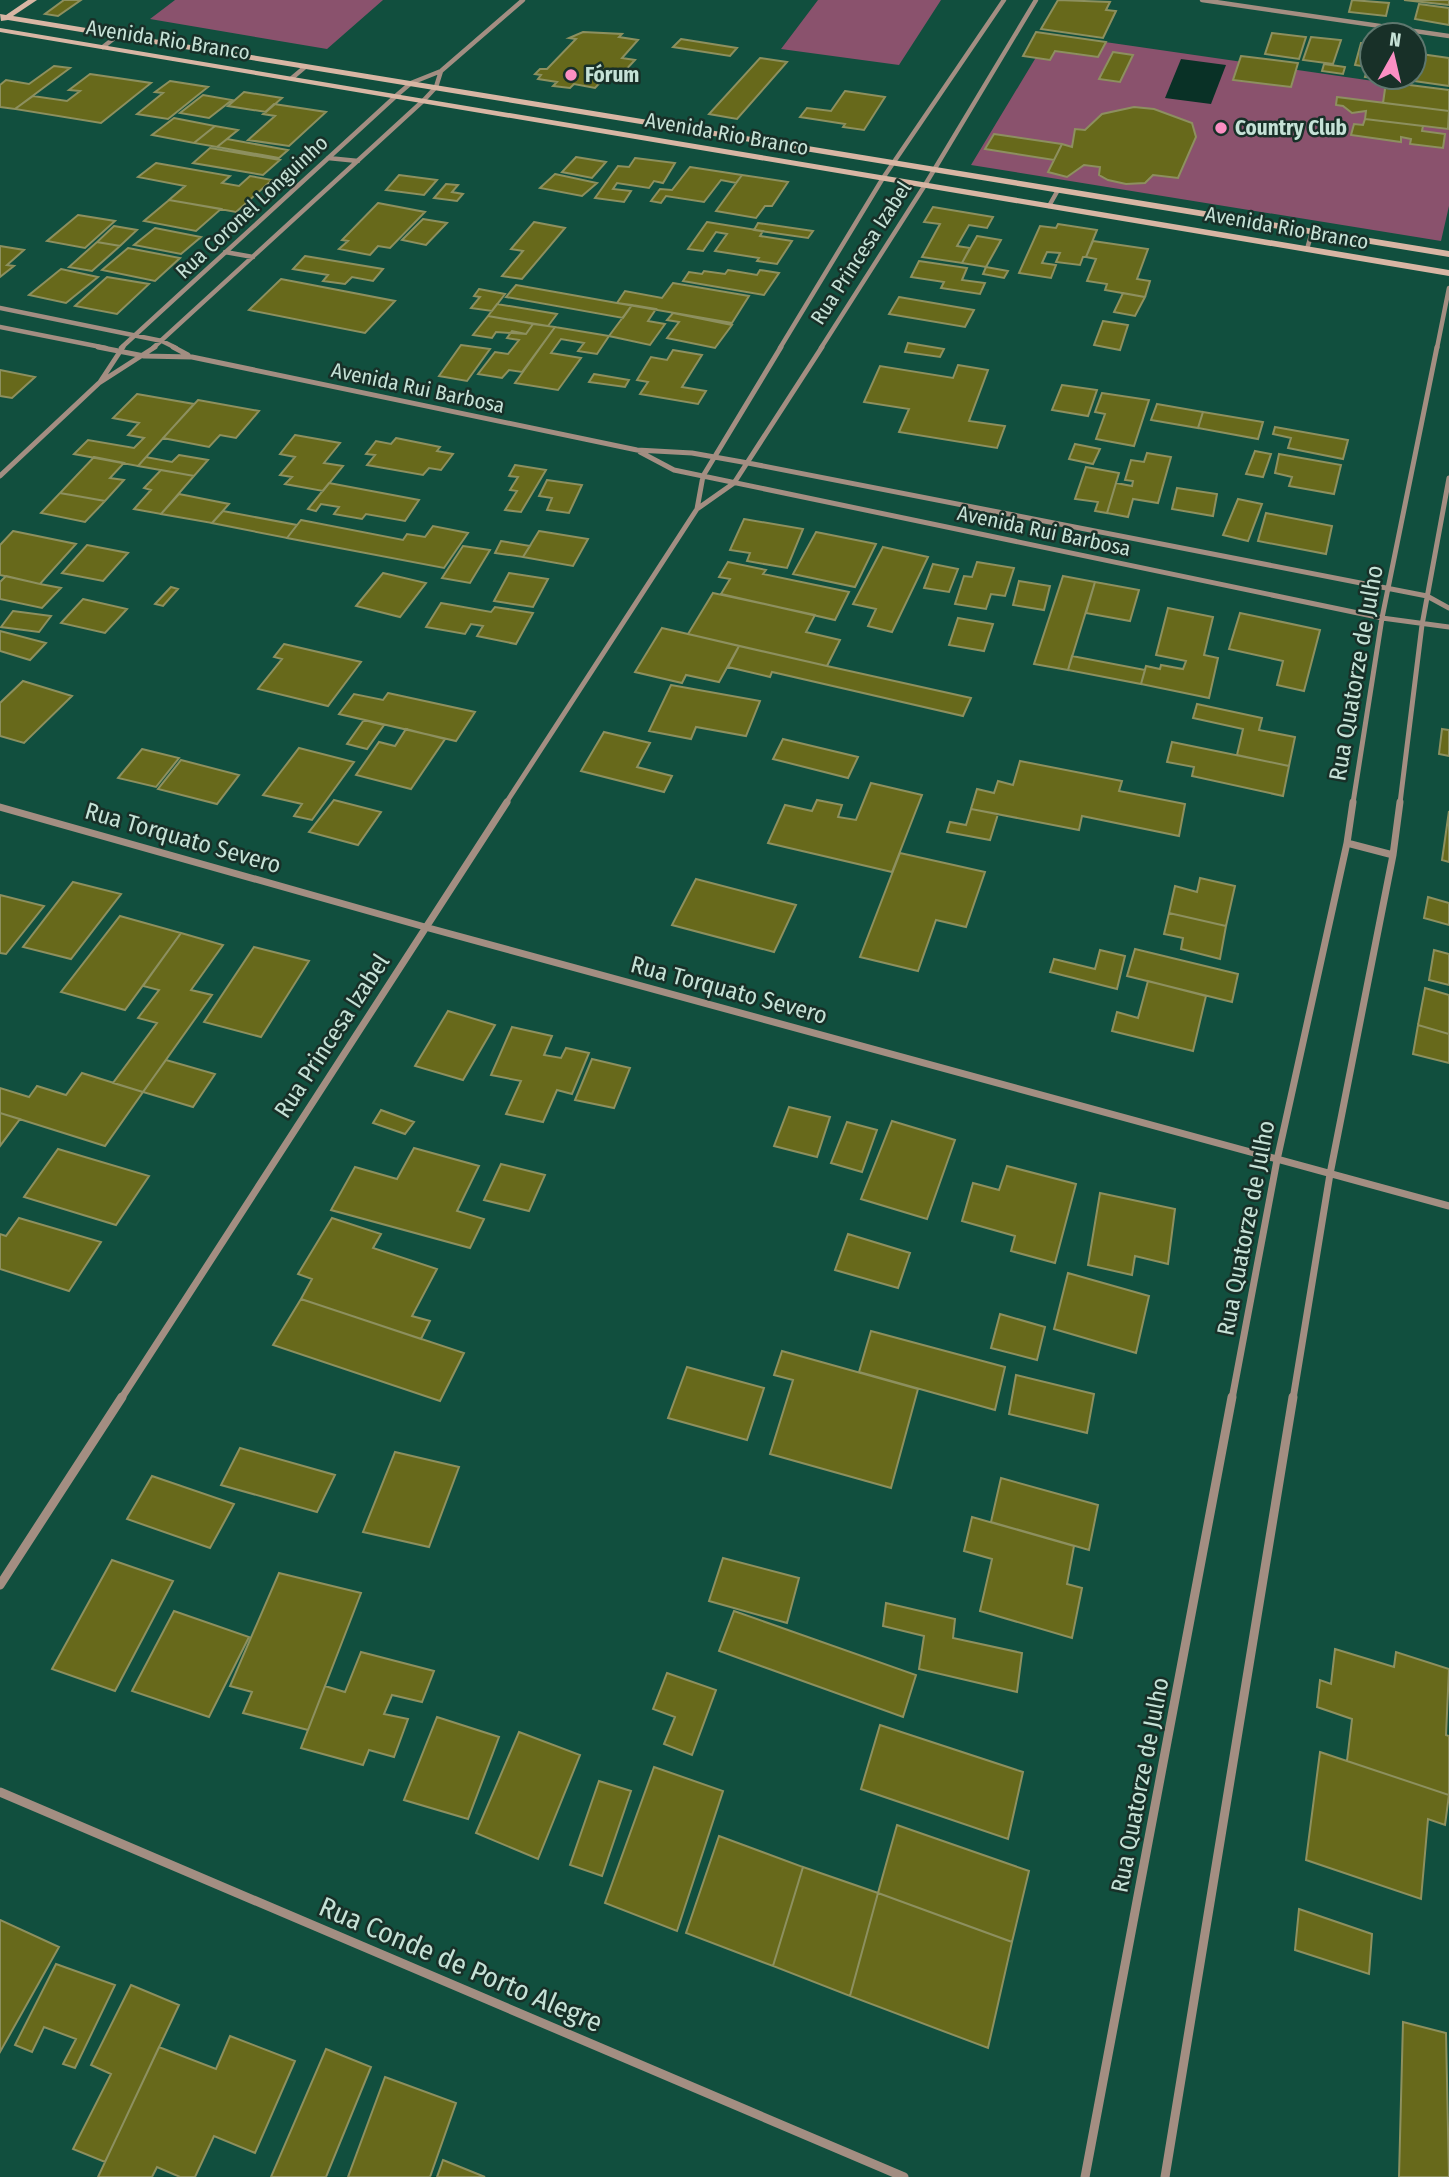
<svg xmlns="http://www.w3.org/2000/svg" width="1449" height="2177" font-family="'Fira Sans Condensed',sans-serif">
  <rect width="100%" height="100%" fill="#114f3e"/>
  <path fill="#8a526d" d="M175,0H383L327,49L150,19Z
    M818,0H941L899,65L781,49Z
    M1050,34L1449,92V206L1441,241L971,165Z"/>
  <path fill="#093126" d="M1181,59L1226,65L1211,104L1165,98Z"/>
  <path fill="#67691b" stroke="#8d905f" stroke-width="2" d="M64,0H81L58,16L45,14Z
    M1058,0L1110,2L1106,10L1116,11L1103,38L1041,29Z
    M1352,0L1389,3L1386,16L1349,12Z
    M1404,0H1449V5Z
    M1419,4L1449,8V25L1415,19Z
    M583,32L622,34L619,37L638,40L622,58L635,60L623,73L611,71L595,88L574,84L570,88L553,86L557,82L538,79L541,75L535,74L540,69H547L576,39L569,38Z
    M1036,32L1106,42L1098,57L1055,51L1050,60L1023,56Z
    M1272,33L1306,37L1299,59L1265,54Z
    M1311,37L1341,40L1333,64L1303,60Z
    M681,39L737,48L730,56L673,47Z
    M1361,43L1372,44V77H1387L1386,80L1365,77L1368,67L1355,65Z
    M1113,52L1133,55L1120,82L1099,79Z
    M1414,53L1449,58V86L1400,79L1414,77Z
    M1241,56L1298,63L1291,87L1233,80Z
    M760,58L787,62L737,119L709,114Z
    M1324,64L1345,67L1343,74L1322,71Z
    M54,66L70,68L15,109L0,107V85L6,80L29,84Z
    M90,74L151,83L101,123L15,109L33,96L67,101L80,91L69,90Z
    M170,81L208,87L168,119L137,114L163,93L155,92Z
    M1386,82L1449,90V111L1383,103Z
    M845,91L885,97L864,130L843,127L845,124L800,117L807,108L831,111Z
    M244,92L282,98L266,112L228,106Z
    M203,95L232,100L209,118L180,113Z
    M1337,97L1449,111L1448,129L1365,119L1366,111L1352,113L1343,106L1336,105Z
    M274,104L326,112L289,146L248,140L275,116L263,114Z
    M1134,107L1154,109L1192,123L1196,137L1178,178L1153,175L1145,183L1126,184L1108,180L1099,175L1100,167L1084,165L1067,177L1048,172L1062,144L1072,147L1075,129L1085,130L1102,114Z
    M174,118L215,126L194,143L152,135Z
    M1365,119L1423,126L1422,131L1445,134L1443,148L1410,144L1411,139L1401,137V142L1351,135L1354,124L1363,125Z
    M215,126L238,130L217,147L194,143Z
    M994,134L1062,144L1054,160L985,149Z
    M227,139L288,150L279,158L217,147Z
    M210,148L280,160L263,175L193,163Z
    M576,157L606,162L592,178L562,172Z
    M635,158L675,163L663,183L654,181L649,188L617,183L613,189L631,191L624,202L595,198L618,166L629,167Z
    M156,163L230,176L222,183L239,186L250,176L272,180L236,212L169,200L185,186L138,177Z
    M690,167L742,175L736,183L721,180L704,202L666,196L661,203L651,201L660,189L672,190Z
    M555,174L597,183L582,196L540,188Z
    M399,175L437,180L424,195L386,190Z
    M742,175L788,182L772,206H765L756,218L716,211Z
    M446,184L458,185L452,192L463,194L457,201L434,198Z
    M169,200L221,209L196,231L144,221Z
    M378,203L425,212L390,248L378,246L370,255L339,249L348,241L342,240Z
    M933,207L993,217L987,228L969,225L957,246L970,248L962,263L922,257L940,224L924,222Z
    M78,215L115,221L85,248L47,241Z
    M423,219L447,223L426,245L402,240Z
    M534,222L565,228L522,279L502,276L523,251L511,249Z
    M707,222L763,231L760,236L792,241L777,264L757,261L759,258L715,251L727,234L716,232L703,251L688,249Z
    M758,223L813,231L808,238L754,230Z
    M1058,224L1097,230L1086,257H1083L1080,265L1056,262L1060,253L1047,252L1042,263L1056,265L1051,278L1019,273L1040,226L1056,228Z
    M114,226L137,230L120,246L97,242Z
    M155,228L201,237L181,254L134,245Z
    M977,236L1001,240L986,267L962,263Z
    M1093,241L1148,249L1137,279L1150,281L1145,297L1105,290L1107,284L1087,281L1096,259L1086,257Z
    M97,242L120,246L92,271L69,267Z
    M0,246L24,250L7,265L14,266L0,277Z
    M128,248L180,258L155,281L102,270Z
    M305,256L383,269L373,281L352,277L345,284L323,281L328,275L293,269Z
    M919,261L967,268L962,280L985,283L980,294L941,288L944,282L911,277Z
    M986,267L1008,271L1004,278L983,274Z
    M61,269L98,277L66,303L29,295Z
    M728,270L757,275L760,270L779,273L764,295L683,281L689,272L702,274L704,271L725,274Z
    M107,277L149,284L117,314L75,306Z
    M281,279L395,301L365,333L249,310Z
    M673,283L749,296L732,323L617,303L625,291L662,298Z
    M516,285L617,303L632,305L623,318L506,297Z
    M479,289L505,294L492,311L471,308L480,297L474,296Z
    M1123,293L1145,297L1135,316L1114,312Z
    M899,297L974,310L965,327L889,314Z
    M497,304L557,314L548,326L488,316Z
    M632,305L656,309L648,321L665,324L650,345L609,336Z
    M673,313L732,325L715,348L667,338L679,322L667,320Z
    M488,316L533,324L526,334L496,332L492,338L473,335Z
    M1103,321L1128,325L1120,350L1094,345Z
    M533,324L555,327L522,372L509,370L502,378L478,374L495,352L508,354L519,340L507,338L512,331L526,334Z
    M555,327L609,336L597,354L578,351L584,343L561,339L551,353L581,358L558,390L515,383Z
    M908,343L944,349L940,357L905,352Z
    M461,345L490,349L467,381L439,376Z
    M673,350L702,355L682,387L706,391L698,404L640,394L648,382L637,380L651,357L667,360Z
    M958,365L988,370L969,421L1005,426L997,448L899,432L909,409L864,402L880,366L953,378Z
    M0,370L35,377L12,398L0,396Z
    M594,374L629,380L625,387L589,382Z
    M1062,385L1097,390L1088,416L1052,410Z
    M1102,393L1149,400L1134,446L1096,439L1105,414L1095,412Z
    M137,394L194,404L138,466L74,454L88,440L134,448L144,438L128,435L139,423L113,418Z
    M198,400L259,411L236,438L220,435L209,447L163,438Z
    M1157,404L1203,412L1198,428L1151,420Z
    M1203,412L1263,422L1258,439L1198,428Z
    M1275,427L1348,440L1343,459L1288,448L1291,438L1273,434Z
    M295,435L340,443L324,463L343,466L323,491L285,484L292,477L280,475L295,457L280,454Z
    M396,438L440,447L437,451L453,454L441,470L429,468L423,475L367,465L375,455L366,454L376,441L391,444Z
    M1075,444L1100,449L1093,464L1069,459Z
    M1255,451L1271,454L1263,477L1246,474Z
    M1147,453L1171,457L1158,503L1133,499L1128,517L1107,513L1116,483L1132,486L1133,481L1125,480L1131,460L1144,462Z
    M1279,454L1341,465L1334,494L1289,486L1292,477L1275,473Z
    M179,455L208,460L194,476L138,466L146,457L172,462Z
    M94,457L124,463L110,478L124,480L105,501L60,493Z
    M515,465L546,470L521,512L505,510L517,491L510,490L518,477L509,476Z
    M1086,467L1119,473L1107,513L1095,511L1098,502L1075,499Z
    M161,470L194,476L161,514L134,509L151,490L144,488Z
    M547,480L582,485L569,513L547,510L552,498L539,496Z
    M329,483L419,500L405,521L366,514L362,519L334,514L339,507L321,504L316,511L308,509Z
    M1177,488L1217,494L1213,516L1172,509Z
    M60,493L105,501L85,522L41,513Z
    M179,494L229,504L212,523L161,514Z
    M1238,499L1262,504L1248,541L1223,535Z
    M223,511L297,525L287,538L212,523Z
    M1266,513L1332,526L1326,554L1258,541Z
    M744,519L803,529L787,568L747,561L750,553L730,550Z
    M301,520L403,540L407,534L425,537L433,526L468,533L444,568L287,538Z
    M13,531L76,544L40,584L0,575V545Z
    M539,531L588,539L573,566L523,557Z
    M816,532L876,544L855,587L793,574Z
    M501,541L530,546L523,557L495,553Z
    M87,545L128,553L103,581L62,573Z
    M463,546L490,550L470,583L442,578Z
    M883,547L928,557L892,632L868,626L876,609L853,604Z
    M728,562L766,570L763,574L849,592L835,620L721,594L730,579L719,577Z
    M977,562L1014,568L1005,596L991,594L986,609L955,604L964,576L972,577Z
    M933,564L958,569L949,592L924,588Z
    M383,573L426,583L400,617L356,606Z
    M509,573L548,579L533,607L494,601Z
    M6,576L40,584L61,588L42,608L0,599V582Z
    M1063,576L1095,582L1068,670L1034,664Z
    M1019,581L1050,586L1044,610L1013,605Z
    M1095,582L1139,590L1130,621L1086,613Z
    M171,587L178,589L163,606L155,604Z
    M713,593L815,615L806,632L840,640L827,666L688,634Z
    M83,599L127,609L105,633L61,623Z
    M441,603L491,612L495,607L533,613L516,644L477,636L483,626L471,624L465,634L426,627Z
    M1168,608L1213,617L1204,655L1218,658L1209,698L1141,684L1146,666L1160,669L1161,665L1183,669L1186,661L1156,655Z
    M13,611L51,616L39,632L1,627Z
    M1240,613L1320,630L1304,691L1277,685L1283,661L1229,649Z
    M958,618L993,624L984,651L949,645Z
    M662,628L688,634L739,646L719,682L686,675L682,683L635,672Z
    M0,631L46,643L30,660L0,651Z
    M284,644L361,662L328,706L258,689L282,659L274,657Z
    M739,646L827,666L971,698L963,716L772,672L770,677L728,667Z
    M1072,656L1145,670L1141,684L1068,670Z
    M23,681L72,696L24,743L0,736V703Z
    M671,685L760,701L746,736L696,727L691,739L649,731Z
    M388,693L475,712L456,741L339,714L354,694L383,700Z
    M1197,704L1262,718L1259,730L1295,737L1289,766L1237,755L1243,729L1193,718Z
    M364,720L384,725L367,749L347,744Z
    M406,729L445,739L411,789L356,775L379,742L395,746Z
    M1442,729L1449,730V756L1439,754Z
    M604,732L650,743L637,767L672,776L664,792L581,771Z
    M783,739L858,757L848,778L773,759Z
    M1172,742L1289,766L1283,796L1192,776L1194,767L1167,762Z
    M299,748L354,762L312,820L294,816L302,804L263,795Z
    M142,749L179,758L156,787L118,778Z
    M181,760L239,775L217,804L158,789Z
    M1020,761L1122,781L1119,791L1185,804L1179,836L1082,816L1079,830L971,809L977,789L994,793L998,781L1013,785Z
    M871,783L922,795L892,872L768,843L785,805L812,811L817,800L842,805L838,817L856,820Z
    M334,800L381,812L358,845L309,832Z
    M971,809L998,814L990,840L947,832L950,822L966,825Z
    M1449,811V862L1442,860Z
    M900,853L985,872L966,927L936,920L918,971L860,957Z
    M1200,878L1235,886L1226,926L1169,913L1175,886L1197,892Z
    M696,879L796,905L774,952L672,925Z
    M73,882L121,894L71,959L23,947Z
    M0,895L44,906L6,954L0,953Z
    M1428,897L1449,903V925L1424,918Z
    M1169,913L1226,926L1220,959L1181,949L1183,938L1164,934Z
    M120,916L181,933L125,1010L61,992Z
    M181,933L223,945L191,990L212,995L143,1092L113,1083L157,1023L138,1018L159,990L143,986Z
    M254,947L309,961L261,1037L204,1022Z
    M1135,949L1238,974L1232,1002L1127,976Z
    M1100,950L1125,956L1117,989L1050,972L1054,959L1095,969Z
    M1434,950L1449,954V985L1429,980Z
    M1148,981L1206,996L1193,1051L1112,1031L1117,1012L1138,1018Z
    M1425,988L1449,995V1034L1418,1025Z
    M448,1011L495,1025L463,1080L415,1066Z
    M1418,1025L1449,1034V1063L1413,1054Z
    M512,1027L552,1036L544,1055L561,1058L566,1048L589,1053L572,1094L557,1090L543,1122L506,1114L521,1081L491,1075Z
    M592,1059L630,1068L614,1108L575,1100Z
    M166,1060L215,1074L193,1107L143,1092Z
    M82,1073L143,1092L105,1146L0,1113V1088L29,1097L37,1086L66,1095Z
    M789,1107L830,1117L817,1157L774,1146Z
    M381,1110L414,1122L405,1134L373,1123Z
    M0,1113L20,1119L0,1146Z
    M892,1121L955,1140L927,1219L861,1199Z
    M847,1122L877,1130L862,1172L831,1163Z
    M414,1148L479,1166L457,1211L484,1219L470,1248L331,1210L355,1167L397,1179Z
    M58,1149L149,1176L116,1225L24,1197Z
    M501,1164L545,1175L529,1211L484,1200Z
    M1007,1166L1076,1184L1055,1263L1011,1251L1015,1236L962,1221L973,1183L999,1190Z
    M1100,1193L1175,1209L1168,1264L1135,1256L1132,1275L1088,1265Z
    M19,1218L101,1242L69,1291L0,1269V1234L6,1236Z
    M332,1218L381,1234L373,1248L437,1269L412,1316L430,1321L421,1339L301,1299L312,1279L298,1274Z
    M848,1234L910,1253L898,1288L835,1270Z
    M1068,1273L1149,1296L1136,1353L1054,1329Z
    M301,1299L464,1353L440,1401L273,1345Z
    M1000,1314L1045,1327L1037,1360L991,1348Z
    M871,1331L1005,1367L995,1410L859,1372Z
    M782,1351L918,1389L891,1488L770,1454L793,1380L774,1375Z
    M687,1367L764,1388L747,1440L668,1418Z
    M1016,1375L1094,1394L1087,1433L1009,1414Z
    M240,1448L335,1475L317,1512L221,1485Z
    M395,1452L459,1467L429,1547L363,1532Z
    M152,1476L234,1504L210,1548L127,1519Z
    M1001,1478L1098,1505L1089,1550L991,1522Z
    M972,1517L1074,1546L1067,1584L1082,1588L1072,1638L980,1611L992,1559L964,1551Z
    M723,1558L799,1578L787,1623L709,1601Z
    M112,1560L173,1581L115,1691L52,1669Z
    M279,1573L361,1593L308,1730L243,1713L252,1692L230,1686Z
    M886,1603L955,1619L953,1638L1022,1653L1017,1692L919,1669L924,1636L883,1626Z
    M174,1611L249,1637L209,1717L132,1691Z
    M734,1611L916,1675L903,1717L719,1651Z
    M1335,1649L1394,1667L1396,1652L1449,1669L1446,1735L1449,1736V1795L1347,1761L1352,1719L1317,1707L1320,1680L1331,1684Z
    M361,1652L434,1671L422,1702L392,1695L384,1714L408,1719L394,1757L369,1750L363,1765L301,1748L325,1686L345,1692Z
    M667,1673L716,1690L692,1755L664,1744L675,1717L653,1709Z
    M437,1717L499,1737L468,1819L404,1800Z
    M880,1725L1023,1772L1008,1839L861,1789Z
    M519,1732L580,1755L538,1859L476,1833Z
    M1320,1752L1449,1795L1445,1825L1428,1819L1421,1899L1306,1860Z
    M654,1767L723,1791L677,1931L605,1903Z
    M599,1781L631,1791L602,1876L570,1865Z
    M897,1825L1029,1871L1012,1942L878,1893Z
    M719,1836L803,1867L773,1966L686,1933Z
    M803,1867L878,1893L850,1996L773,1966Z
    M878,1893L1012,1942L988,2048L850,1996Z
    M1299,1909L1372,1934L1369,1974L1295,1950Z
    M0,1920L59,1947L0,2052Z
    M56,1964L115,1985L75,2068L63,2064L76,2039L44,2027L32,2052L15,2045Z
    M131,1985L179,2005L105,2162L73,2149L111,2074L91,2065Z
    M1403,2022L1446,2033L1449,2177H1399Z
    M230,2036L295,2061L255,2153L214,2136L195,2177H180L157,2167L152,2177H98L159,2047L216,2069Z
    M326,2049L371,2067L326,2177H271Z
    M385,2077L456,2103L430,2177H348Z
    M443,2160L485,2177H437Z"/>
  <g fill="none" stroke-linecap="round" stroke-linejoin="round">
    <path stroke="#a38e82" stroke-width="4.5" d="M1202,0L1449,36
      M103,47L117,36
      M292,78L305,67
      M328,158L358,161
      M1049,206L1058,190
      M1307,249L1312,232
      M225,252L253,257
      M0,308L162,341L176,348
      M0,327L106,348
      M121,348L397,95L411,83L441,71L523,0
      M153,348L424,100L436,87L441,71
      M780,348L883,178L1004,0
      M821,348L925,185L1036,0
      M1437,348L1449,288"/>
    <path stroke="#a38e82" stroke-width="5" d="M98,347L144,356L192,357L637,450L692,453L748,463L1427,596L1449,608
      M173,347L188,355
      M100,382L123,347
      M640,452L674,470L1382,618L1449,627
      M0,476L99,383L155,347
      M697,509L734,483L822,347
      M506,803L697,509L703,476L781,347
      M1353,803L1382,618L1437,347
      M1400,803L1422,625L1449,478"/>
    <path stroke="#a38e82" stroke-width="7" d="M0,807L425,927L1449,1206
      M1347,843L1393,855
      M121,1399L507,802
      M1232,1399L1277,1160L1347,843L1353,802
      M1293,1399L1330,1174L1393,855L1400,802"/>
    <path stroke="#a38e82" stroke-width="9" d="M0,1585L122,1397
      M0,1792L904,2177
      M1085,2177L1232,1397
      M1165,2177L1293,1397"/>
    <path fill="#d8b6a4" fill-rule="evenodd" d="M28,0H37L13,16L1449,251V257L8,20L1,21L0,14L6,15Z
      M0,28L1449,270V276L0,32Z"/>
  </g>
  <g fill="#fb8fc3" stroke="#183028" stroke-width="2.5">
    <circle cx="571" cy="75" r="7"/>
    <circle cx="1221" cy="128" r="7"/>
  </g>
  <g text-anchor="middle" stroke-width="5" stroke-linejoin="round" paint-order="stroke">
    <g font-size="21" fill="#c6e2d7" stroke="#183028">
      <text transform="translate(168 40) rotate(9)" y="7">Avenida Rio Branco</text>
      <text transform="translate(727 134) rotate(10)" y="7">Avenida Rio Branco</text>
      <text transform="translate(252 207) rotate(-43)" y="7">Rua Coronel Longuinho</text>
      <text transform="translate(1287 228) rotate(10)" y="7">Avenida Rio Branco</text>
      <text transform="translate(861 253) rotate(-57)" y="7">Rua Princesa Izabel</text>
      <text transform="translate(418 388) rotate(12)" y="7">Avenida Rui Barbosa</text>
      <text transform="translate(1044 531) rotate(12)" y="7">Avenida Rui Barbosa</text>
    </g>
    <g font-size="21" font-weight="bold" fill="#c6e2d7" stroke="#183028" text-anchor="start">
      <text x="585" y="82">Fórum</text>
      <text x="1235" y="135">Country Club</text>
    </g>
    <g font-size="24" fill="#c6e2d7" stroke="#183028">
      <text transform="translate(1356 673) rotate(-80)" y="8">Rua Quatorze de Julho</text>
      <text transform="translate(183 838) rotate(16)" y="8">Rua Torquato Severo</text>
      <text transform="translate(729 990) rotate(15)" y="8">Rua Torquato Severo</text>
      <text transform="translate(332 1036) rotate(-57)" y="8">Rua Princesa Izabel</text>
      <text transform="translate(1246 1228) rotate(-79)" y="8">Rua Quatorze de Julho</text>
      <text transform="translate(1140 1785) rotate(-79)" y="8">Rua Quatorze de Julho</text>
    </g>
    <g font-size="28" fill="#c6e2d7" stroke="#183028">
      <text transform="translate(461 1964) rotate(23)" y="10">Rua Conde de Porto Alegre</text>
    </g>
  </g>
  <g transform="translate(1393 56) rotate(8)"><circle r="33" fill="#183028" stroke="#5e776e" stroke-width="2"/>
  <path d="M0-5L12 26L0 18L-12 26Z" fill="#fb8fc3"/>
  <text y="-10" font-size="19" font-weight="bold" text-anchor="middle" fill="#c6e2d7">N</text>
  </g>
</svg>
